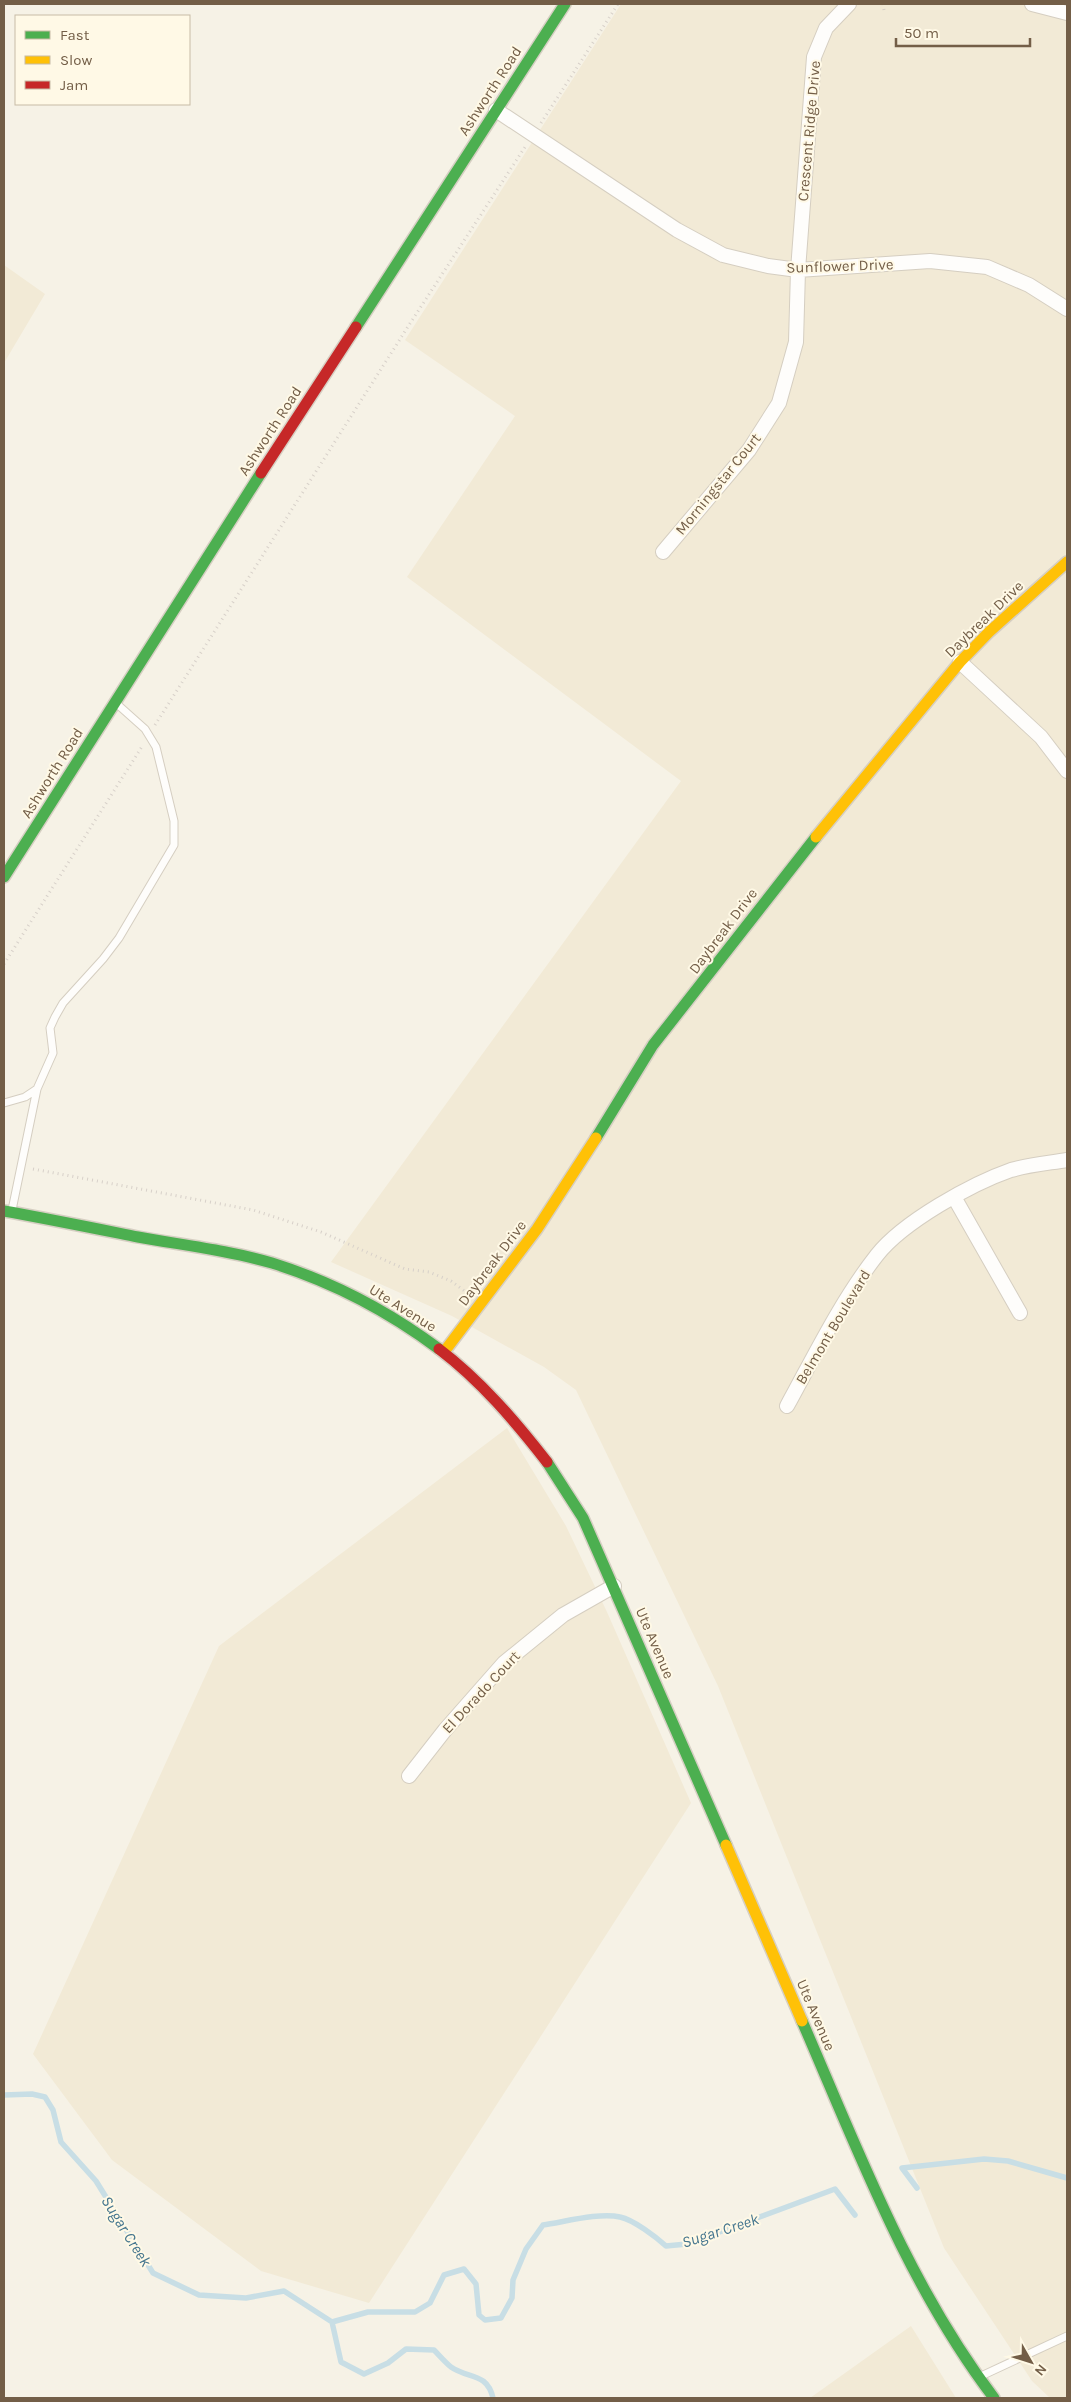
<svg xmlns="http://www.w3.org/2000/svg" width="1071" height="2402" font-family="Karla,sans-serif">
  <rect width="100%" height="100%" fill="#f6f2e6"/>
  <path fill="#f2ead6" d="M621,4H1067V2398H1050L1032,2381L944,2248L718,1686L576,1390L544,1367L452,1316L331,1262L681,781L407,577L515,416L405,340Z
    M4,265L45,294L4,363Z
    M507,1428L566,1526L607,1612L691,1803L369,2303L261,2271L112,2160L33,2054L219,1646Z
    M911,2326L956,2398H810Z"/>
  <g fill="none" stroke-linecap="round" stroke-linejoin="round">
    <path stroke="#c8dee5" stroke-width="5.5" d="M4,2095L32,2094L45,2097L53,2110L61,2142L96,2181L153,2273L199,2295L246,2298L284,2291L332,2322L368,2312H415L430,2303L444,2275L464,2269L476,2284L479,2315L485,2320L501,2318L512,2298L513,2280L526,2249L543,2225C564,2222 600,2212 620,2217C634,2220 656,2237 666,2246L687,2244L835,2189L855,2215
      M917,2188L902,2168L984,2159L1008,2161L1067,2178
      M332,2322L341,2362L364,2374L388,2363L406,2349L434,2350C439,2355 445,2362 451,2367C468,2379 487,2372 493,2398"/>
    <defs>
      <path id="lane" d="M4,1103L25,1097L37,1089
        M12,1210L37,1089L53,1053L50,1028L55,1017L63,1003L103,959L119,938L174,845V821L156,747L145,729L117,704
        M979,2377L1067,2336"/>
      <path id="street" d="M1032,4L1067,13
        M496,110L677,230L723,255L768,266L798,270L930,261L987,267L1029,285L1067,309
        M663,552L749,450L779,403L796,342L798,270L814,57L826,28L849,4
        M960,662L1041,737L1067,771
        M954,1197L1020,1313
        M787,1406C815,1355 841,1301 877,1255C903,1222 971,1184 1011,1170C1028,1165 1049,1163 1067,1160
        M409,1776L445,1730L504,1663L563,1615L614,1586"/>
      <path id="fast" d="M356,327L565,4
        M4,877L261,473
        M596,1138L653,1045L816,837
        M4,1211C49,1219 93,1228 138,1237C182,1245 228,1250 272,1263C333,1282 388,1311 439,1349
        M547,1462L583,1518L726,1845
        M802,2021C858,2150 908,2285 994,2398"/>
      <path id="slow" d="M816,837L960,662L989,632L1067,562
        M444,1352L537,1229L596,1138
        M726,1845L802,2021"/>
      <path id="jam" d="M261,473L356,327
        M439,1349C481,1381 515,1421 547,1462"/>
    </defs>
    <use href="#lane" stroke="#d5cec1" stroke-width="9"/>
    <use href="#street" stroke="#d5cec1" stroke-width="16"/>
    <use href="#fast" stroke="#d6cfc3" stroke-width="14"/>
    <use href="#slow" stroke="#d6cfc3" stroke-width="14"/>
    <use href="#jam" stroke="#d6cfc3" stroke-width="14"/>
    <path stroke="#d7d0c9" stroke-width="3" stroke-dasharray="1 4" stroke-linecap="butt" d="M883,4L884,10
      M541,123L618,4
      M155,725L409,325L525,147
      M4,964L143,745
      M33,1169L253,1210L321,1232L405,1269L429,1272L451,1281L466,1292"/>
    <use href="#lane" stroke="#fefdfb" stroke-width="7"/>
    <use href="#street" stroke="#fefdfb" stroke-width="14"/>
    <use href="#fast" stroke="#4caf50" stroke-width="11"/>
    <use href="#slow" stroke="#ffc107" stroke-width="11"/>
    <use href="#jam" stroke="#c62828" stroke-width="11"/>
  </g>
  <g text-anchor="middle" stroke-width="4" stroke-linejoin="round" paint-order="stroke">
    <g font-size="15" fill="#735e47" stroke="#fff9e6">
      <text transform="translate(490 91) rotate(-57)" y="5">Ashworth Road</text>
      <text transform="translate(809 131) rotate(-85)" y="5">Crescent Ridge Drive</text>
      <text transform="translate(840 266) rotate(-2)" y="5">Sunflower Drive</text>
      <text transform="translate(270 431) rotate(-57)" y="5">Ashworth Road</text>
      <text transform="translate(718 484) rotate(-51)" y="5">Morningstar Court</text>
      <text transform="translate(984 619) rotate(-44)" y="5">Daybreak Drive</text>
      <text transform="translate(52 773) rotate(-58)" y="5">Ashworth Road</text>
      <text transform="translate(723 931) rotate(-53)" y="5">Daybreak Drive</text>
      <text transform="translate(492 1263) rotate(-53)" y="5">Daybreak Drive</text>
      <text transform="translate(403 1308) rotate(32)" y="5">Ute Avenue</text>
      <text transform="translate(833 1327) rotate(-59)" y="5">Belmont Boulevard</text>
      <text transform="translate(655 1643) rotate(67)" y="5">Ute Avenue</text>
      <text transform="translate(481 1692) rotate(-47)" y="5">El Dorado Court</text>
      <text transform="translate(816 2015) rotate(67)" y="5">Ute Avenue</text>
    </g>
    <g font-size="16" font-style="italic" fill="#44758e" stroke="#fff9e6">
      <text transform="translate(720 2230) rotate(-18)" y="6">Sugar Creek</text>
      <text transform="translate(127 2231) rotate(58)" y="6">Sugar Creek</text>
    </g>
  </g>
  <rect width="1071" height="2402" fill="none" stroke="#735e47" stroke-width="10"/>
  <rect x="15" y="15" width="175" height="90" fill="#fff9e6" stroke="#c7bba6"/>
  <rect x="25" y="31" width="25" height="8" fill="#4caf50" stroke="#c7bba6"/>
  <text x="60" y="40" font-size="15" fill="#735e47">Fast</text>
  <rect x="25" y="56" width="25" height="8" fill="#ffc107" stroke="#c7bba6"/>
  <text x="60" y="65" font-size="15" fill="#735e47">Slow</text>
  <rect x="25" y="81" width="25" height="8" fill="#c62828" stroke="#c7bba6"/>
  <text x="60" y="90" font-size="15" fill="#735e47">Jam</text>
  <g transform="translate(1031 2362) rotate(129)" stroke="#fff9e6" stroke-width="4" paint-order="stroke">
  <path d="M0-4L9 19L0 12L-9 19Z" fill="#735e47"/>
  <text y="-8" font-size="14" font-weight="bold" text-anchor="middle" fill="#735e47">N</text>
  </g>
  <path d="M896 38v8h134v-8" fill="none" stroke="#735e47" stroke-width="2.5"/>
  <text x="904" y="38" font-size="15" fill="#735e47" stroke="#fff9e6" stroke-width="4" paint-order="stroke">50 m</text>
</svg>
